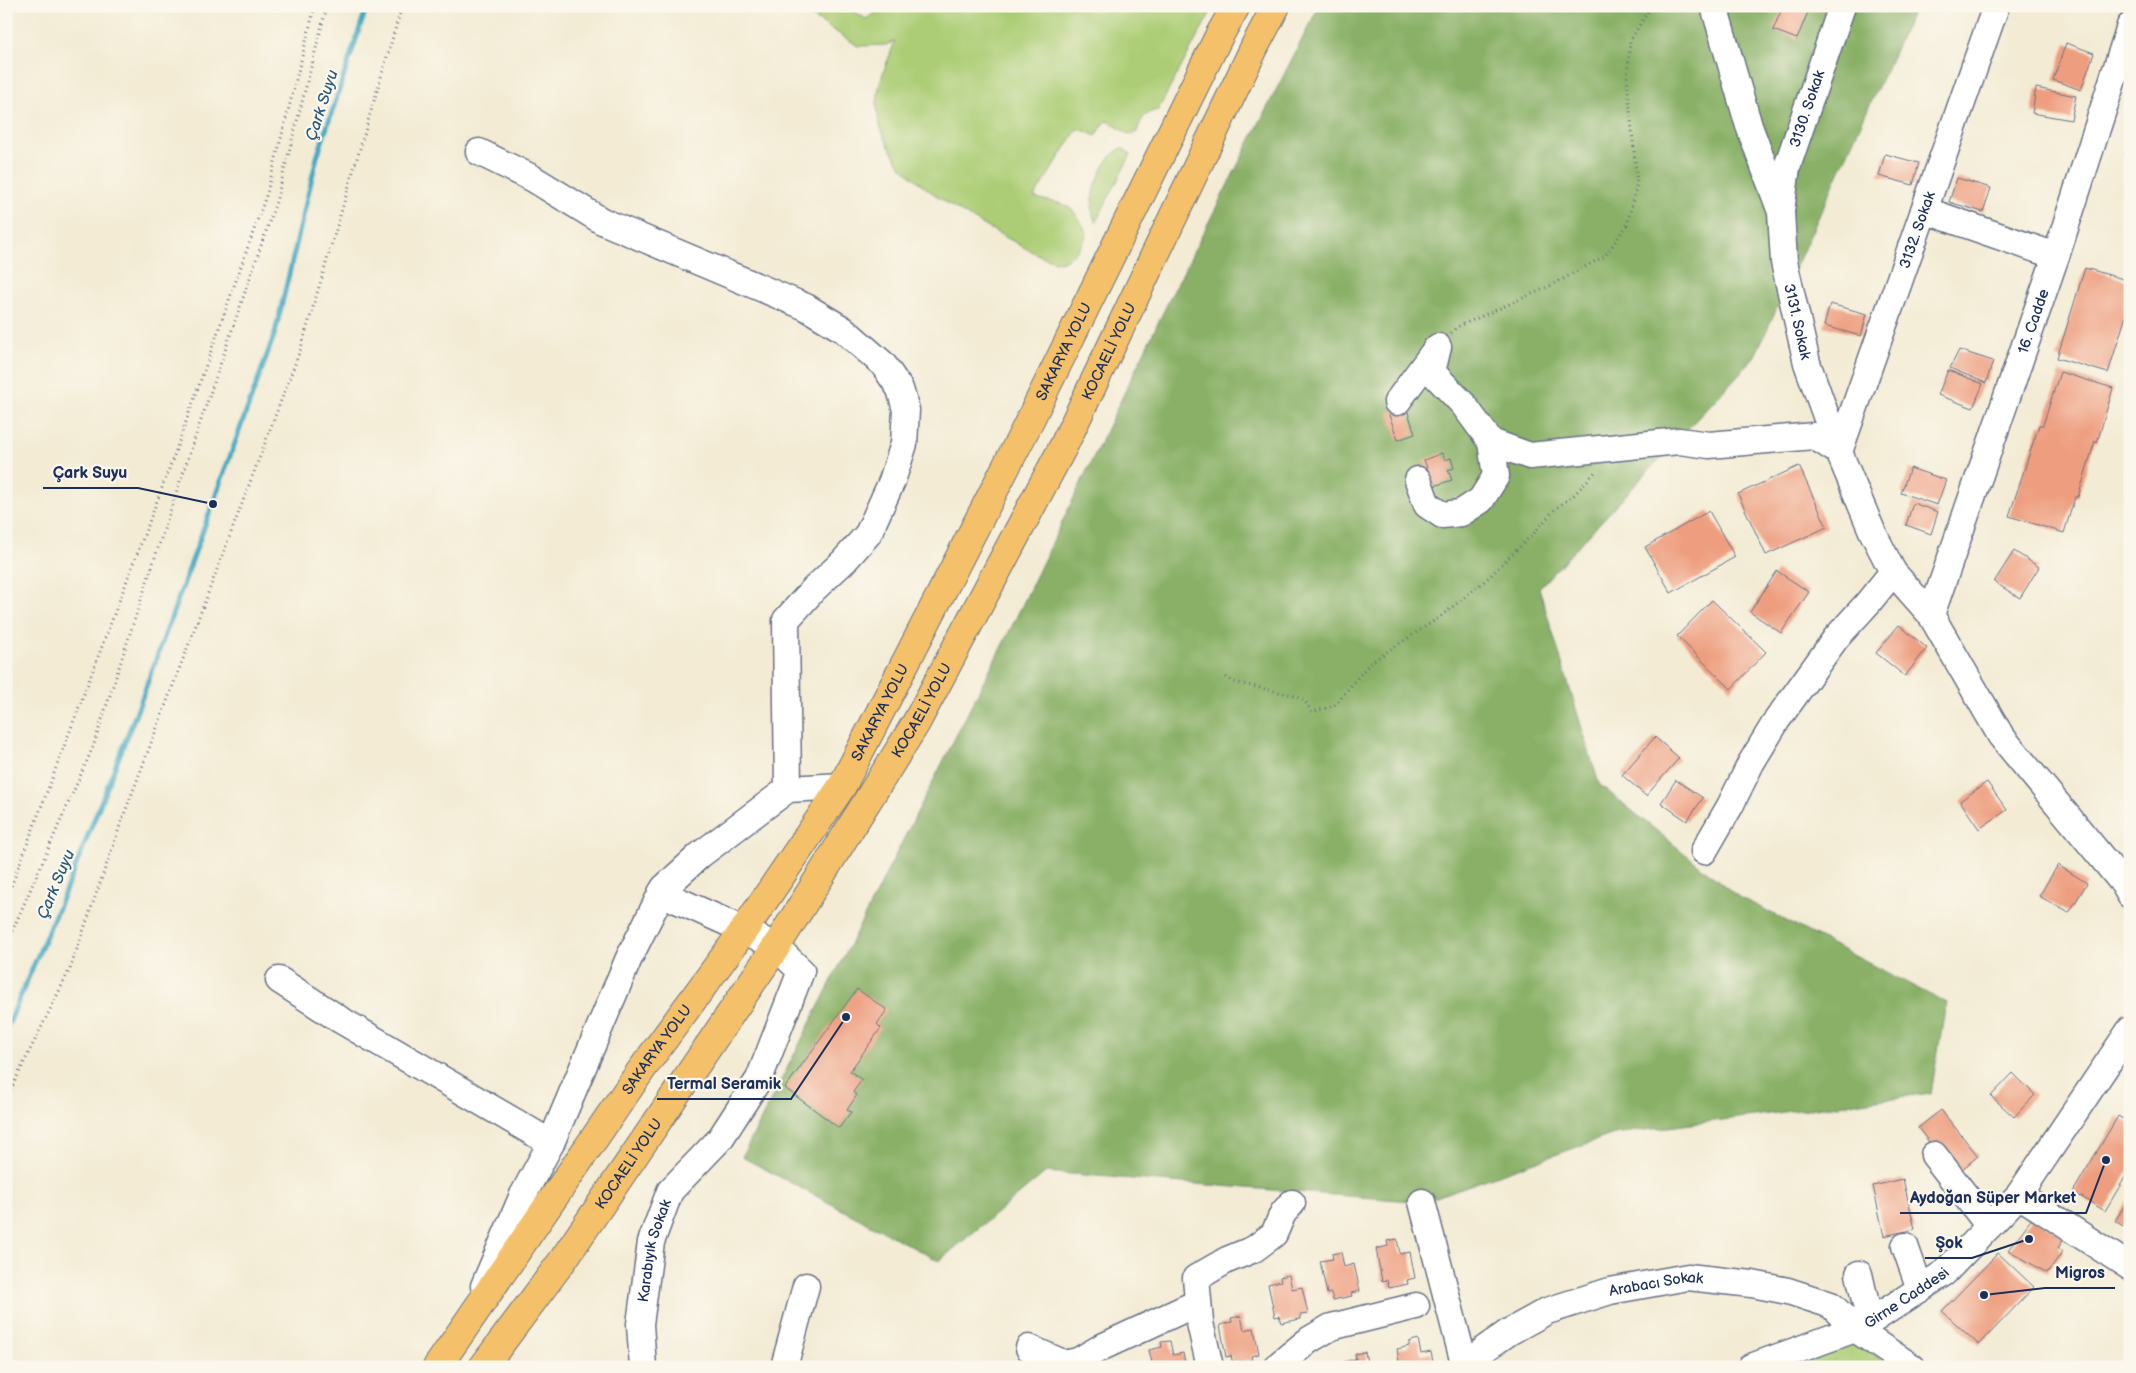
<svg xmlns="http://www.w3.org/2000/svg" width="2136" height="1373" font-family="'Balsamiq Sans',sans-serif">
  <rect width="100%" height="100%" fill="#fbf7ec"/>
  <filter id="ink" filterUnits="userSpaceOnUse"><feTurbulence type="fractalNoise" baseFrequency=".02" numOctaves="2"/><feDisplacementMap in="SourceGraphic" scale="10" xChannelSelector="R" yChannelSelector="G"/><feConvolveMatrix kernelMatrix="1 2 1 2 8 2 1 2 1" color-interpolation-filters="sRGB"/></filter>
  <filter id="wash" filterUnits="userSpaceOnUse"><feTurbulence type="fractalNoise" baseFrequency=".0096" numOctaves="4" result="noise"/><feDisplacementMap in="SourceGraphic" scale="20" xChannelSelector="R" yChannelSelector="G"/><feGaussianBlur stdDeviation="1.12" result="paint"/><feColorMatrix in="noise" values="0 0 0 0 0 0 0 0 0 0 0 0 0 0 0 0 0 1.4 0 .05"/><feComposite in="paint" operator="in"/></filter>
  <g filter="url(#wash)">
    <rect width="100%" height="100%" fill="#f3ebd4"/>
    <path fill="#accd75" stroke="#647e6a" d="M796,6H846L866,19L885,6H1214L1158,110C1145,112 1140,120 1137,132L1130,135L1108,121L1105,122L1096,136L1078,128L1034,197C1042,200 1049,201 1058,203C1073,205 1082,222 1087,234C1081,249 1075,255 1061,262C1042,259 1026,248 1009,239C972,219 934,198 904,169C894,158 885,140 880,126C871,93 885,70 895,41L886,45L858,46Z
      M1122,148L1131,154L1096,222C1084,204 1103,155 1122,148Z
      M1852,1340L1893,1367H1802Z"/>
    <path fill="#89b066" stroke="#527062" d="M1319,6H1915L1754,358L1539,588L1599,784L1736,895L1946,1003L1931,1093L1614,1134L1422,1202L1046,1172L939,1261L742,1157L1015,620L1171,296Z"/>
    <g fill="none" stroke-linecap="round" stroke-linejoin="round">
      <path stroke="#43a9c3" stroke-width="5" d="M6,1030L75,868L139,706L275,333L317,157L367,6"/>
    </g>
    <g id="blocks">
      <path fill="#ee9e7f" d="M1783,6L1810,7L1797,39L1773,30Z
        M2066,43L2094,53L2081,90L2053,80Z
        M2036,88L2076,96L2071,120L2032,113Z
        M2129,142H2130V158L2124,156Z
        M1885,154L1919,163L1913,185L1879,176Z
        M1957,178L1991,188L1983,212L1949,202Z
        M2085,268L2130,281V303L2108,373L2057,358Z
        M1830,304L1867,314L1861,336L1824,326Z
        M1959,350L1993,361L1986,383L1950,368Z
        M1948,370L1983,384L1973,408L1938,395Z
        M2060,372L2113,388L2097,443L2095,441L2078,497H2075L2064,533L2009,516L2039,425H2043Z
        M1406,406L1415,434L1398,440L1388,412Z
        M1442,453L1445,460L1451,458L1454,468L1448,470L1452,480L1434,486L1424,460Z
        M1799,466L1827,527L1766,555L1738,494Z
        M1910,468L1946,480L1937,505L1901,493Z
        M1913,503L1938,512L1931,534L1906,525Z
        M1709,511L1735,557L1671,593L1645,547Z
        M2014,551L2039,567L2020,598L1994,582Z
        M1777,571L1809,592L1781,633L1750,612Z
        M1712,600L1766,652L1731,689L1677,636Z
        M1899,625L1927,648L1905,676L1876,653Z
        M1655,737L1679,758L1646,796L1622,775Z
        M1676,780L1703,798L1687,821L1661,803Z
        M1987,782L2007,810L1979,829L1960,801Z
        M2058,865L2087,883L2069,913L2039,896Z
        M857,989L887,1010L877,1024L881,1028L850,1071L862,1080L853,1092L857,1095L847,1110L851,1112L839,1128L785,1088Z
        M2013,1073L2035,1095L2014,1117L1991,1096Z
        M1941,1110L1978,1156L1955,1175L1918,1128Z
        M2118,1116L2130,1123V1169L2105,1211L2073,1192Z
        M1903,1179L1915,1229L1884,1236L1873,1186Z
        M2130,1196V1230L2115,1221Z
        M2033,1217L2065,1237L2058,1248L2063,1251L2047,1273L2008,1250Z
        M1397,1239L1400,1254L1410,1252L1415,1278L1407,1280L1408,1284L1389,1288L1387,1280L1382,1281L1376,1249L1388,1246L1387,1241Z
        M1341,1252L1344,1267L1354,1264L1360,1291L1351,1293L1352,1296L1333,1300L1331,1293L1327,1294L1320,1261L1333,1259L1332,1254Z
        M1998,1253L2034,1287L1979,1345L1942,1311Z
        M1289,1275L1292,1289L1302,1287L1308,1314L1300,1315V1319L1281,1323L1279,1316L1275,1317L1268,1284L1281,1281L1280,1277Z
        M1241,1316L1244,1330L1254,1328L1259,1354L1251,1356L1252,1360L1233,1364L1231,1356L1226,1357L1220,1325L1232,1322L1231,1318Z
        M1418,1339L1421,1354L1431,1352L1434,1367H1400L1397,1349L1409,1346V1342Z
        M1170,1341L1173,1355L1183,1353L1186,1367H1153L1149,1350L1162,1347L1161,1342Z
        M1365,1352L1368,1367H1344L1343,1362L1356,1359L1355,1354Z"/>
    </g>
  </g>
  <g filter="url(#ink)">
    <use href="#blocks" fill-opacity="0" stroke="#677187" stroke-width="1"/>
    <g fill="none" stroke-linecap="round" stroke-linejoin="round">
      <defs>
        <g id="minor">
          <path id="s1" d="M1714,6L1749,126L1781,212L1784,262L1807,363L1839,452L1872,531L1893,572L1931,615L2001,736L2123,883L2130,895"/>
          <path d="M479,152L532,178L602,221L806,307L844,330L883,364L900,389L906,410L904,444L892,481L868,534L844,561L814,589L786,620L788,789"/>
          <path d="M1924,210L2056,256"/>
          <path id="s2" d="M1781,211L1787,167L1842,6"/>
          <path d="M1397,402L1436,349"/>
          <path id="s3" d="M1491,442L1530,456L1679,441L1709,445L1814,436L1839,452L1996,6"/>
          <path d="M1418,480L1427,505L1442,515L1461,513L1481,500L1496,476L1491,442L1463,404L1432,372L1438,347"/>
          <path id="s4" d="M1931,615L2056,256L2130,26"/>
          <path d="M1704,851L1730,806L1751,763L1777,720L1836,638L1867,604L1893,572"/>
          <path d="M279,980L339,1019L551,1143"/>
          <path d="M1934,1155L1989,1226"/>
          <path d="M2019,1195L2130,1267"/>
          <path d="M1422,1202L1465,1367"/>
          <path d="M1905,1246L1920,1289"/>
          <path d="M1859,1274L1870,1322"/>
          <path d="M484,1286L523,1195L551,1143L629,958L664,888L700,855L788,789L842,786"/>
          <path d="M1029,1348L1065,1364L1078,1361L1102,1347L1197,1303"/>
          <path id="s5" d="M643,1367L640,1324L651,1242L670,1191L720,1139L759,1079L801,971L776,947L744,930L661,893"/>
          <path d="M784,1367L806,1286"/>
          <path d="M1210,1367L1200,1323L1196,1278L1227,1260L1254,1249L1274,1234L1283,1213L1292,1203"/>
          <path d="M1276,1367L1309,1340L1331,1327L1416,1306"/>
          <path id="s6" d="M1466,1367L1486,1348L1509,1332L1547,1311L1610,1291L1688,1277L1752,1284L1788,1291L1831,1305L1855,1329L1912,1367"/>
          <path id="s7" d="M1751,1367L1855,1329L1870,1322L1944,1273L2019,1195L2130,1030"/>
        </g>
        <g id="highway">
          <path id="s8" d="M437,1367L642,1069L744,930L842,786L1023,434L1219,36L1236,6"/>
          <path id="s9" d="M483,1367L563,1260L776,947L916,723L1063,447L1255,46L1276,6"/>
        </g>
      </defs>
      <use href="#minor" stroke="#677187" stroke-width="29"/>
      <use href="#highway" stroke="#677187" stroke-width="30"/>
      <path stroke="#677187" stroke-width="3" stroke-dasharray="1 4" stroke-linecap="butt" d="M1451,333L1457,327L1548,287L1605,256L1627,225L1637,183L1627,78L1630,41L1651,6
        M1226,677L1234,682L1292,695L1305,701L1312,712L1334,706L1370,663L1440,617L1487,579L1534,533L1555,509L1575,494L1597,470
        M6,900L171,464L267,193L315,6
        M6,945L93,747L175,496L276,202L327,6
        M6,1099L70,969L122,820L301,348L402,6"/>
      <use href="#minor" stroke="#fff" stroke-width="26"/>
      <use href="#highway" stroke="#f4c16a" stroke-width="28"/>
    </g>
  </g>
  <g text-anchor="middle" stroke-width="4.5" stroke-linejoin="round" paint-order="stroke">
    <g font-size="15" fill="#1b2f5e" stroke="#fbf7ec">
      <text dy="5" stroke="none"><textPath href="#s2" startOffset="106">3130. Sokak</textPath></text>
      <text dy="5" stroke="none"><textPath href="#s3" startOffset="592">3132. Sokak</textPath></text>
      <text dy="5" stroke="none"><textPath href="#s1" startOffset="328">3131. Sokak</textPath></text>
      <text dy="5" stroke="none"><textPath href="#s4" startOffset="311">16. Cadde</textPath></text>
      <text dy="5" stroke="none"><textPath href="#s8" startOffset="1196">SAKARYA YOLU</textPath></text>
      <text dy="5" stroke="none"><textPath href="#s9" startOffset="1195">KOCAELİ YOLU</textPath></text>
      <text dy="5" stroke="none"><textPath href="#s9" startOffset="790">KOCAELİ YOLU</textPath></text>
      <text dy="5" stroke="none"><textPath href="#s8" startOffset="791">SAKARYA YOLU</textPath></text>
      <text dy="5" stroke="none"><textPath href="#s8" startOffset="386">SAKARYA YOLU</textPath></text>
      <text dy="5" stroke="none"><textPath href="#s9" startOffset="250">KOCAELİ YOLU</textPath></text>
      <text dy="5" stroke="none"><textPath href="#s5" startOffset="118">Karabıyık Sokak</textPath></text>
      <text dy="5" stroke="none"><textPath href="#s6" startOffset="212">Arabacı Sokak</textPath></text>
      <text dy="5" stroke="none"><textPath href="#s7" startOffset="171">Girne Caddesi</textPath></text>
    </g>
    <g font-size="16" font-style="italic" fill="#295a81" stroke="#fbf7ec">
      <text transform="translate(321 105) rotate(-72)" y="6">Çark Suyu</text>
      <text transform="translate(55 884) rotate(-67)" y="6">Çark Suyu</text>
    </g>
  </g>
  <path fill="none" stroke="#1b2f5e" stroke-width="2" d="M213 504L138 488H43M846 1017L791 1099H657M2106 1160L2086 1213H1900M2029 1239L1972 1258H1925M1984 1295L2045 1288H2115"/>
  <g fill="#1b2f5e" stroke="#fbf7ec" stroke-width="2">
    <circle cx="213" cy="504" r="5"/>
    <circle cx="846" cy="1017" r="5"/>
    <circle cx="2106" cy="1160" r="5"/>
    <circle cx="2029" cy="1239" r="5"/>
    <circle cx="1984" cy="1295" r="5"/>
  </g>
  <g font-size="16" text-anchor="middle" font-weight="bold" fill="#1b2f5e" stroke="#fbf7ec" stroke-width="4.5" stroke-linejoin="round" paint-order="stroke">
    <text x="90" y="478">Çark Suyu</text>
    <text x="724" y="1089">Termal Seramik</text>
    <text x="1993" y="1203">Aydoğan Süper Market</text>
    <text x="1949" y="1248">Şok</text>
    <text x="2080" y="1278">Migros</text>
  </g>
  <rect width="2136" height="1373" fill="none" stroke="#fbf7ec" stroke-width="25"/>
</svg>
